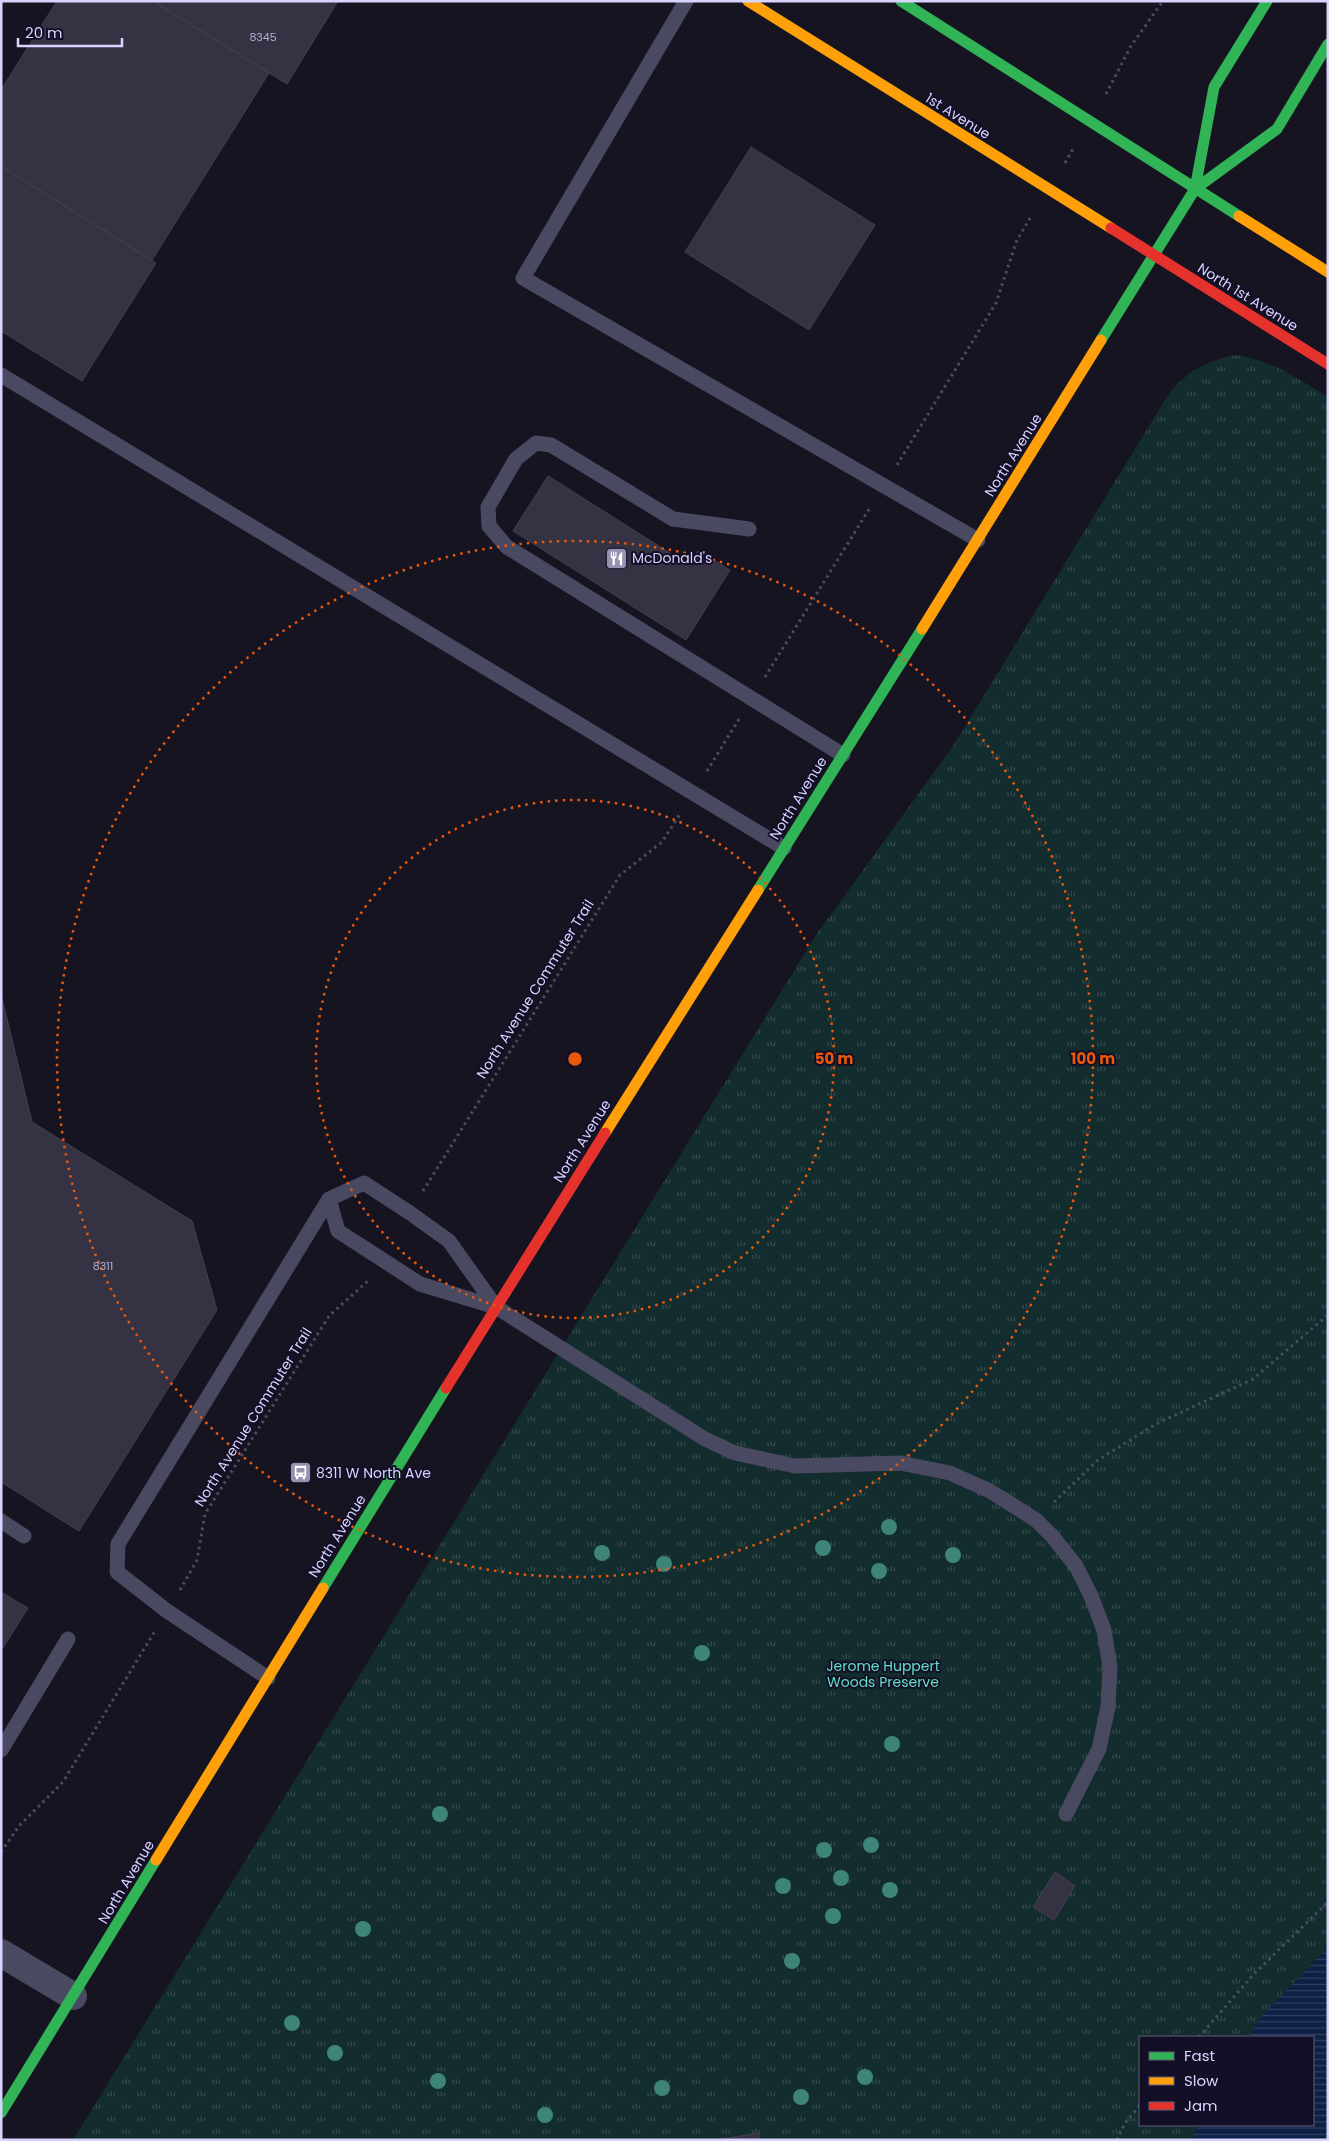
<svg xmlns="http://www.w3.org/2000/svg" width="1329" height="2141" font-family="Poppins,sans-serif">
  <defs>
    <pattern id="park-tufts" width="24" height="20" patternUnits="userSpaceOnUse" patternTransform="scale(1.25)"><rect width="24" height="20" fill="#132c2d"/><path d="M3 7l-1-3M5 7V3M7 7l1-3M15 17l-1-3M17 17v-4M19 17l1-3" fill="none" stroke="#354a4c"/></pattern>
    <pattern id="water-rules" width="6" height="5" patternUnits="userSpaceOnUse" patternTransform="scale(1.25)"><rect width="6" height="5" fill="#0d2144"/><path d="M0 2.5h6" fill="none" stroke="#304060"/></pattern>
  </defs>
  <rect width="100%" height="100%" fill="#161421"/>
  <path fill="url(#park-tufts)" fill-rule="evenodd" d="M1235,355C1273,360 1296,378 1328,397V2140H73L816,935L953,746L1168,395C1186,372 1206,361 1235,355ZM1140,2037H1313V2125H1140Z"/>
  <path fill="url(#water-rules)" d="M1328,1947V2133L1322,2140H1191L1199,2125H1313V2037H1249L1258,2020Z"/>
  <path fill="#343243" stroke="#433f54" d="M57,1H153L269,73L152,260L1,166V90Z
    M153,1H338L287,84Z
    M751,147L875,225L809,330L685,252Z
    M1,166L156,263L82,381L1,331Z
    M548,476L689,565L698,551L730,570L686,640L513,531Z
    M1,994L32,1122L192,1221L217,1310L79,1531L1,1482Z
    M1,1592L28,1608L1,1651Z
    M1055,1872L1075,1886L1054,1920L1033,1907Z
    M759,2133L760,2140H715Z"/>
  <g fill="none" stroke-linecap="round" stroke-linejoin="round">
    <path stroke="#44505f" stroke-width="3" stroke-dasharray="2.5 4" stroke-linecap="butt" d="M1106,94L1131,46L1163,1
      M1065,163L1073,149
      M897,465L996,303L1017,240L1032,215
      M765,677L871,506
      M707,771L739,719
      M423,1191L620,875L662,842L680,814
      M1054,1502L1098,1460L1156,1424L1253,1379L1328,1315
      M180,1590L197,1560L205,1514L329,1316L369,1280
      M1,1852L19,1826L63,1782L155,1631
      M1199,2037L1253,1975L1328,1902
      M1117,2140L1125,2123L1140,2105"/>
    <path stroke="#4a4962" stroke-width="15" d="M686,1L523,278L978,540
      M1,375L784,848
      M749,529L673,519L551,445L536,443L516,459L488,507L489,526L507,547L843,755
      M329,1199L338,1231L420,1284L496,1307L705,1439L735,1453L795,1466L900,1463L950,1473L990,1491L1036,1520L1053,1537L1076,1566L1091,1596L1104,1630L1110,1667L1108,1707L1099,1749L1066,1814
      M1,1521L24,1536
      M268,1678L167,1611L117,1572L118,1544L329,1199L364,1183L410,1213L449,1241L496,1307
      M1,1750L68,1639"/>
    <path stroke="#4a4962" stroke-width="28" d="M1,1953L73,1996"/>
    <path stroke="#30b455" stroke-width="11" d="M901,1L1239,216
      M1195,189L1214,87L1267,1
      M1101,340L1195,189L1277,129L1328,44
      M758,890L922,629
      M323,1588L446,1388
      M1,2113L156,1860"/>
    <path stroke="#ff9f0a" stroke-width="11" d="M748,1L1111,228
      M1239,216L1328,272
      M922,629L1101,340
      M605,1133L758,890
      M156,1860L323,1588"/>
    <path stroke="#e5322d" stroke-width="11" d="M1111,228L1328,364
      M446,1388L605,1133"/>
  </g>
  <g fill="#3e8478">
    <circle cx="889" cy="1527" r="8"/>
    <circle cx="823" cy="1548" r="8"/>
    <circle cx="602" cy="1553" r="8"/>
    <circle cx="953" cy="1555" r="8"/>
    <circle cx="664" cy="1564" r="8"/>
    <circle cx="879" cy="1571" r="8"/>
    <circle cx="702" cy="1653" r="8"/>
    <circle cx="892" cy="1744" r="8"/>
    <circle cx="440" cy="1814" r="8"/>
    <circle cx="871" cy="1845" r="8"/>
    <circle cx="824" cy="1850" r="8"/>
    <circle cx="841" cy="1878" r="8"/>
    <circle cx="783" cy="1886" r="8"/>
    <circle cx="890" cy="1890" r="8"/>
    <circle cx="833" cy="1916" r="8"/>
    <circle cx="363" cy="1929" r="8"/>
    <circle cx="792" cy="1961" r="8"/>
    <circle cx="292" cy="2023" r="8"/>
    <circle cx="335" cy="2053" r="8"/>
    <circle cx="865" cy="2077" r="8"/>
    <circle cx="438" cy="2081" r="8"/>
    <circle cx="662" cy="2088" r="8"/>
    <circle cx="801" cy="2097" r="8"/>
    <circle cx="545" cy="2115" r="8"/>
  </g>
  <g fill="none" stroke="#e8590c" stroke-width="2.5" stroke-dasharray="2.5 5">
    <circle cx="575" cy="1059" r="259"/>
    <circle cx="575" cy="1059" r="518"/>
  </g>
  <defs>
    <symbol id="restaurant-square" viewBox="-11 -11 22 22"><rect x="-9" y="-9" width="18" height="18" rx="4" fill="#9591b1" stroke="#130f26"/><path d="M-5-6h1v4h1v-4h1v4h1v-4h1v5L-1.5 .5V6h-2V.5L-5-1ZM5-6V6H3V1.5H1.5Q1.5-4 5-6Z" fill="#fff"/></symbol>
    <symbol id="bus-square" viewBox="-11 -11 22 22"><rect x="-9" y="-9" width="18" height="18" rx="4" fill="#9591b1" stroke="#130f26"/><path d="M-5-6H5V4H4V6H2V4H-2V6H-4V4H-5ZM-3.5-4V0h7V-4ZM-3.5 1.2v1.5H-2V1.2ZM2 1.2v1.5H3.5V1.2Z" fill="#fff"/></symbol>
  </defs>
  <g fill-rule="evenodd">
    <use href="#restaurant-square" x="604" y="546" width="25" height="25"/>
    <use href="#bus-square" x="288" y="1460" width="25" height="25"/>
  </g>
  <g text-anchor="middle" stroke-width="4" stroke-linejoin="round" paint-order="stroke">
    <g font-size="11" fill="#b0acd0">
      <text x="263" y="41">8345</text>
      <text x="103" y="1270">8311</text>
    </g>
    <g font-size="14" fill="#d9d4ff" stroke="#130f26">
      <text transform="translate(958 116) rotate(32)" y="5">1st Avenue</text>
      <text transform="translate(1248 297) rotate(32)" y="5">North 1st Avenue</text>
      <text transform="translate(1013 455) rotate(-58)" y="5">North Avenue</text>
      <text transform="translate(798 798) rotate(-58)" y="5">North Avenue</text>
      <text transform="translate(535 989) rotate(-58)" y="5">North Avenue Commuter Trail</text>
      <text transform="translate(582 1141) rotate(-58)" y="5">North Avenue</text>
      <text transform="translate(253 1417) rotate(-58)" y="5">North Avenue Commuter Trail</text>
      <text transform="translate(337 1536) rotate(-58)" y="5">North Avenue</text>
      <text transform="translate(126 1882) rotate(-59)" y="5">North Avenue</text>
    </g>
    <g font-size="14" fill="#d9d4ff" stroke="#130f26" text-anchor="start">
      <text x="632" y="563">McDonald's</text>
      <text x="316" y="1478">8311 W North Ave</text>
    </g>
    <g font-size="14" fill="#5fe0c0" stroke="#130f26">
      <text x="883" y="1671">Jerome Huppert<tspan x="883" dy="16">Woods Preserve</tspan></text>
    </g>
  </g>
  <circle cx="575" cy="1059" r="8" fill="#e8590c" stroke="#130f26" stroke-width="2.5"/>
  <g font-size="15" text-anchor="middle" font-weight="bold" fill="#e8590c" stroke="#130f26" stroke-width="4" stroke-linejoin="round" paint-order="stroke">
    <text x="834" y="1064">50 m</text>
    <text x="1093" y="1064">100 m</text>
  </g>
  <rect width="1329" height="2141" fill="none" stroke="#d9d4ff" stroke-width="5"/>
  <rect x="1139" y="2036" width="175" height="90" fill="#130f26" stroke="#625e7d"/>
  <rect x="1149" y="2052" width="25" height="8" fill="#30b455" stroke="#625e7d"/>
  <text x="1184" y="2061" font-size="15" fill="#d9d4ff">Fast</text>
  <rect x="1149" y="2077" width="25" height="8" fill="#ff9f0a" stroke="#625e7d"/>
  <text x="1184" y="2086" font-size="15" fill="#d9d4ff">Slow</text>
  <rect x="1149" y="2102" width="25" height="8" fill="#e5322d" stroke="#625e7d"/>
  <text x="1184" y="2111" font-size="15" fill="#d9d4ff">Jam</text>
  <path d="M18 38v8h104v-8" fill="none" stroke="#d9d4ff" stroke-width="2.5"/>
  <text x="25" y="38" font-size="15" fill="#d9d4ff" stroke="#130f26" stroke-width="4" paint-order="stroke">20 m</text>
</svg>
